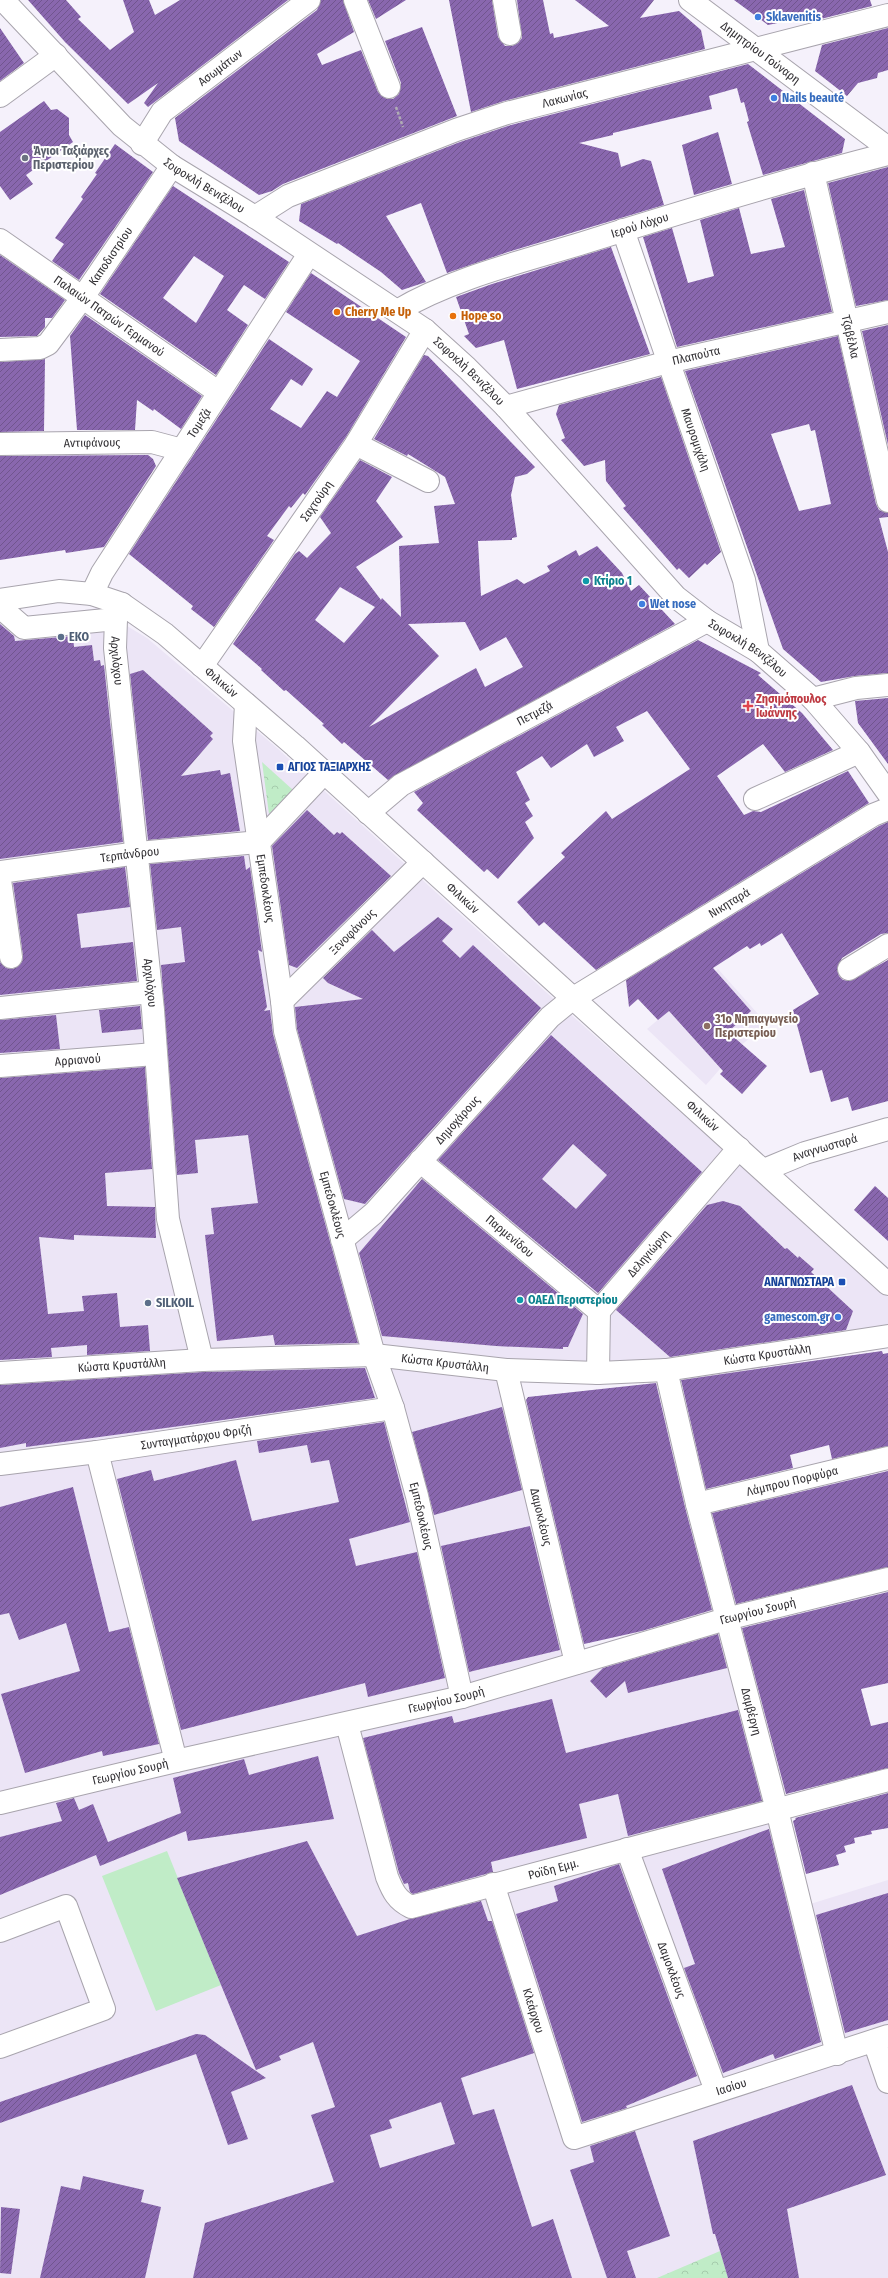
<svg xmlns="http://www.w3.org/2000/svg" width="888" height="2278" font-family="'Fira Sans Condensed',sans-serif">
  <defs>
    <pattern id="park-crowns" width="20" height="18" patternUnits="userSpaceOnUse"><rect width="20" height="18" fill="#c0ecc7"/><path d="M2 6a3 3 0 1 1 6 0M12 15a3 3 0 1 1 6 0" fill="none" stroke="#a5cbac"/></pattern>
    <pattern id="building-hatch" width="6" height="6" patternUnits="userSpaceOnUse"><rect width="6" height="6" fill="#8967ae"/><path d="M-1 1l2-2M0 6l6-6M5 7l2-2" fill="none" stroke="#71558e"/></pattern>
  </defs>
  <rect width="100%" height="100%" fill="#f5f1fb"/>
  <path fill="#ece5f6" d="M97,608L147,638L277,748L568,1012L888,1297V1327L635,1367L500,1361L575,1672L722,1630L807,1905L888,1880V2278H0V624Z
    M718,969L767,1024L740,1046L706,1085L647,1029Z"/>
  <path fill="#c0ecc7" d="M167,1851L221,1985L156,2011L102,1876Z"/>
  <path fill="url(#park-crowns)" d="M262,762L293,790L269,814Z
    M720,2251L728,2278H657Z"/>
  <path fill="url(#building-hatch)" fill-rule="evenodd" d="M28,0H66L81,17L78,19L110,50L134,32L123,0H149L155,15L180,0H288L148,107L144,103L158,83L128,104L65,42Z
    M321,0H343L354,32L317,54L322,65L361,50L378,92L387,99H393L399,94L401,83L385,41L422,27L457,116L283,184L272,191L259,195L179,141L175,118L317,10Z
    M368,0H406L376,19Z
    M449,0H492L498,37L505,46H512L518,43L522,38L517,0H543L550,34L553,33L554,38L609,26L575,0H654L640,18L679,11L701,30L705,49L504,101L471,112Z
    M734,0H870L872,6L817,20L815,15L768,25Z
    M0,28L24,63L0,81Z
    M888,28V70L878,73L877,78L858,83L847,96L815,71L822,45Z
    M748,64L845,139L842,153L763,175L747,122L749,121L744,102L741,103L737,88L709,96L712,109L613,133V135L579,143L618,153L621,167L643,159L651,161L664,205L508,252L447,273L421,203L386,216L426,282L402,290L381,272L338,243L337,244L299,221L301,204L460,142L511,125Z
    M44,101L51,110L57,109L69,118V135L73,142L26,175L33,184L10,200L0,186V132Z
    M718,132L732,184L694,195L682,145Z
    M115,144L153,172L79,280L52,261L64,244L55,238L83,199L81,197L97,174L95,173Z
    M888,167V300L856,306L828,183Z
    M173,186L289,262L265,299L244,285L227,310L248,325L216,375L100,294ZM194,256L224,276L196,323L163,298Z
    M804,190L832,312L677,347L643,237L672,228L688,283L714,276L700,220L739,208L751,254L785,247L771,199Z
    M611,247L650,354L517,389L504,340L476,348L464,336L469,334L456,297L492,284Z
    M0,255L65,300L52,318H45V327L37,336L0,337Z
    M311,273L406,337L346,437L305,495L303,493L291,508L289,506L267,536L274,540L214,627L191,609L193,606L129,554L269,339L313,369L302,386L291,379L270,409L301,428L327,391L337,397L360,361L286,312Z
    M85,315L202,396L181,429L154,409L153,411L137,400L135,430H77L70,336Z
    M888,325V445L862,331Z
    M838,336L876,504L879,510L888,513V517L879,518L888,552V673L855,676L821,682L783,649L685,371ZM809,424L811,431L815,430L831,504L799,511L771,434Z
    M424,355L428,356L535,467L527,474L515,477L511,495L517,537L512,538V540L478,541L481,596L517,579L524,584L550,571L547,566L562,558L576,550L579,556L597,546L622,573L631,591L639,585L675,624L388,780L344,742L342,744L322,725L324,724L286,690L284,691L261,670L262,669L233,644L295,554L299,551L307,558L331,533L320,517L360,460L392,477L376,501L403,537L356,567L381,600L382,598L401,617L399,546L439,543L434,506L455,504L445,477L408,454L407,456L374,439ZM340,587L375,607L344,643L315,620ZM465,622L480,651L506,637L523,667L485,687L476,668L369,727L439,656L408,624Z
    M45,359L44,431L0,432V362Z
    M661,377L721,552L707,565L705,563L689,578L679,568L677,570L623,508L626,506L606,481L605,460L584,466L561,440L565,438L556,414L559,405Z
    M148,455L153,459L156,466L104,547L66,553L65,550L0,560V456Z
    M0,624L14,636L15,641L73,636L74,647L92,645L94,661L100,660L101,666L104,665L123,842L0,859Z
    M698,640L761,673L758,675L802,713L833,750L785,772L763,744L717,776L744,815L753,811L761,812L848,771L869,803L596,970L544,922L539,926L517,902L565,857L561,853L606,811L612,819L690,769L647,711L616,727L624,741L594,757L587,744L551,768L542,756L516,772L530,800L525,803L533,816L525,822L534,838L498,879L487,869L484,872L417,810L423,803L414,792Z
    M143,670L213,733L210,736L213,739L181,776L220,770L221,775L230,773L240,831L148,840L130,674Z
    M888,698V764L858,723L855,701Z
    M307,810L334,835L337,832L340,834L342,832L391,876L297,968L289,965L272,846Z
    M888,822V933L881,934L842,958L837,969L839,976L843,980L850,981L888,960V1101L852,1111L848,1097L831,1102L822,1070L810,1073L793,1010L819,994L782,933L761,946L760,943L750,949L747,946L713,968L751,1011L728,1032L767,1066L742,1094L720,1074L723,1071L669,1011L658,1020L638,999L629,1007L626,980L879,826Z
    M244,856L246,870L250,867L262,952L258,950L267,1007L264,1011L270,1010L273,1034L358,1343L275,1345L273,1335L217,1341L205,1235L214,1234L211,1208L258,1203L248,1135L195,1140L198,1173L177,1175L161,965L185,962L181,927L157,930L150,864Z
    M125,867L130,907L77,914L81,948L133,942L137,981L0,995V962L6,968L13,969L22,962L23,956L13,883Z
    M438,917L453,929L442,941L460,958L473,945L541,1008L365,1204L344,1199L297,1029L295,1007L363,999L328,983L323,978L372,930L394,952Z
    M140,1006L142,1029L102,1033L99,1010Z
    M56,1015L60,1049L0,1053V1020Z
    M551,1035L702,1172L598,1293L438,1160ZM573,1144L607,1175L576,1209L542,1179Z
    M145,1067L152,1169L105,1173L107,1206L155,1207L156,1238L74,1235V1240L39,1237L48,1314L84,1311L82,1296L117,1293L120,1327L148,1325L150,1351L87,1355V1345L51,1348L52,1357L0,1360V1078Z
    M422,1179L583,1314L568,1347H563V1349L496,1346L382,1336L359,1253Z
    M875,1186L888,1198V1241L854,1210Z
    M723,1201L740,1206L785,1249L787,1248L798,1258L799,1256L814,1269L811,1272L853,1311L846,1330L670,1357L616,1310L707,1205Z
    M882,1351L883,1354L888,1353V1446L832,1459L829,1445L790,1455L793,1468L706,1489L681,1380Z
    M365,1368L375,1398L195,1424L26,1447V1443L0,1448V1385L203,1372Z
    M656,1383L685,1507L712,1610L642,1631L584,1644L526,1400L528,1397Z
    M502,1407L522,1490L434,1515L412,1432Z
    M384,1422L410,1522L349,1539L356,1566L417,1552L445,1678L368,1697L365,1683L181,1730L117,1479L151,1470L154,1481L236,1460L252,1521L339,1502L329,1460L311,1463L307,1445L259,1453L257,1441Z
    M888,1471V1567L736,1604L712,1513Z
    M73,1487L109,1632L129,1627L159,1744L103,1756L102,1751L25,1773L1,1694L80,1671L66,1623L19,1640L9,1613L0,1615V1507Z
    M530,1526L560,1650L469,1672L441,1546Z
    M888,1592V1683L861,1689L871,1726L888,1722V1768L786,1794L742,1628Z
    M718,1634L727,1668L628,1693L625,1681L606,1698L590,1681L603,1668Z
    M552,1699L566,1753L738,1710L762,1801L628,1836L618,1794L579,1804L587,1838L491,1862L493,1872L486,1874L413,1894L410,1892L408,1883L404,1884L399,1873L363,1738L452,1716L454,1723Z
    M318,1756L334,1819L188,1841L186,1831L100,1866L96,1855L0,1895V1837L62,1821L56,1803L74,1798L79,1810L93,1804L108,1842L181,1813L173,1778L244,1759L249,1775Z
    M888,1793V1828L871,1831L872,1834L854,1838L855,1843L844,1846L846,1852L836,1855L839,1865L806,1874L793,1821L796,1819L795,1818Z
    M769,1829L821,2042L775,2059L773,2054L723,2073L684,1968L695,1964L662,1869Z
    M307,1841L357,1936L410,1919L481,1901L488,1921H492L534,2053L461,2078L473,2115L494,2109L532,2227L553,2219L572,2278H193L205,2223L334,2182L311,2115L335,2107L313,2042L279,2056L281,2060L256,2070L177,1878ZM441,2102L455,2144L380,2168L370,2135L392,2128L389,2120Z
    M619,1864L697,2076L626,2106L627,2108L582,2122L516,1914L558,1901L554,1886Z
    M888,1893V2020L845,2033L816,1915Z
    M196,2034L205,2035L266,2078L231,2092L248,2139L228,2145L196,2054L0,2123V2102Z
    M852,2085L886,2175L787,2209L799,2278H728L715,2234H713L693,2141Z
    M635,2131L670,2236L627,2251L636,2278H607L570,2170L594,2162L590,2146Z
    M83,2176L144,2190L141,2202L161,2207L145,2278H40L61,2186L80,2190Z
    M1,2207L20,2209L11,2274L0,2273Z"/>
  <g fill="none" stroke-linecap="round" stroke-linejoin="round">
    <defs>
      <g id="minor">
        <path id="s1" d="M3,0L122,126L172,166L255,217L425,330L467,368L506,407L676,597L707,621L758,651L813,699L859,752L888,793"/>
        <path d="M355,0L389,87"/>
        <path d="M504,0L510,34"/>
        <path id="s2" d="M690,0L888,148"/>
        <path d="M0,96L56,55"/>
        <path id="s3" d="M142,144L162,112L309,0"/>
        <path id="s4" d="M813,173L888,501"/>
        <path id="s5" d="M255,217L288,196L456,130L507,113L888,15"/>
        <path id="s6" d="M623,230L744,580L758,651"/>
        <path id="s7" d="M0,240L218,392"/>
        <path id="s8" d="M397,311C453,278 521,262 583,243C684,211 786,180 888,154"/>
        <path id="s9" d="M0,350L40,348L48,344L83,297L172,166"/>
        <path id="s10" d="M506,407L668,362L888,312"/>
        <path id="s11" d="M0,444L152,442L182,450"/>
        <path d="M356,444L428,481"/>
        <path id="s12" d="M92,594L102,573L309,254"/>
        <path id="s13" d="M0,600L59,591L92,594L122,604L165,634L295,746L888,1284"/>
        <path id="s14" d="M122,604L116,619L115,648L153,1010L168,1219L202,1360"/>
        <path d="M0,607L24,628L116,619"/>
        <path id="s15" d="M202,666L356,444L425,330"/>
        <path d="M813,699L856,688L888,685"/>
        <path id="s16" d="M246,704L244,741L282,1001L285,1031L374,1355L393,1408L417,1496L462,1697"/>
        <path d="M755,799L859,752"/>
        <path id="s17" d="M368,813L401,785L707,621"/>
        <path id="s18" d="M0,872L138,853L259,842L324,773"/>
        <path d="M0,880L11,957"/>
        <path d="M849,969L888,945"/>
        <path id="s19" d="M282,1001L423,862"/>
        <path d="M0,1008L151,992"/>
        <path id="s20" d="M0,1066L155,1054"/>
        <path id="s21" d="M420,1161L599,1311"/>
        <path id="s22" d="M764,1170L805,1153L888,1129"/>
        <path id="s23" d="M342,1240L374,1213L550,1017L572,999L873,815L888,809"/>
        <path id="s24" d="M506,1370L576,1663"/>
        <path id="s25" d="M666,1370L697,1504L777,1810L837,2054"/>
        <path id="s26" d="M0,1373L202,1360L374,1355L506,1370L598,1373L666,1370L888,1336"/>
        <path id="s27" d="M598,1373L599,1311L739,1148"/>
        <path d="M97,1452L176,1761"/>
        <path id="s28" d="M0,1464L97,1452L393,1408"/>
        <path id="s29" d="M697,1504L888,1458"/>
        <path id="s30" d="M347,1724L387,1877C393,1892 397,1900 411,1907L888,1780"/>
        <path id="s31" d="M0,1803L176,1761L462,1697L726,1619L888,1579"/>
        <path id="s32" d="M627,1849L716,2091"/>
        <path id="s33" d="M493,1884L574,2138L888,2036"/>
        <path d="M0,1931L66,1906L104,2009L0,2047"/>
        <path d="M874,2041L888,2082"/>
      </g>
    </defs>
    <use href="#minor" stroke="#a8a4ad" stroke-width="24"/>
    <path stroke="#b0adb4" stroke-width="2.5" stroke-dasharray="3 2" stroke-linecap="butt" d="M396,107L403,127"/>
    <use href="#minor" stroke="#fff" stroke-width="22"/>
  </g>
  <g fill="#3f7fe0" stroke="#fff" stroke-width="1.5">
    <circle cx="758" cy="17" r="4"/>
    <circle cx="774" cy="98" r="4"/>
    <circle cx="642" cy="604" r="4"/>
    <circle cx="838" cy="1317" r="4"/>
  </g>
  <circle fill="#6b7280" stroke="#fff" stroke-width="1.5" cx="25" cy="158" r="4"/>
  <g fill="#e8710a" stroke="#fff" stroke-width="1.5">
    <circle cx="337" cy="312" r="4"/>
    <circle cx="453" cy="316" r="4"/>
  </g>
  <g fill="#0f9aa8" stroke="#fff" stroke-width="1.5">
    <circle cx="586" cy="581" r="4"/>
    <circle cx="520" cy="1300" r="4"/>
  </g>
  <g fill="#5c6f8a" stroke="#fff" stroke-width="1.5">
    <circle cx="61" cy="637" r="4"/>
    <circle cx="148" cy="1303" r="4"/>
  </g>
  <path fill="#e0444e" stroke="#fff" stroke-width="1.5" d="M746 700h4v4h4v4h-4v4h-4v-4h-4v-4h4z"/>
  <g fill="#1a4fb4" stroke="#fff" stroke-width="1.5">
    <rect x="276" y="763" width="8" height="8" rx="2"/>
    <rect x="838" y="1278" width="8" height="8" rx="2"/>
  </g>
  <circle fill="#8d6e63" stroke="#fff" stroke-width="1.5" cx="707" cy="1026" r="4"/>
  <g text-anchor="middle" stroke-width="4" stroke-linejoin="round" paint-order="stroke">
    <g font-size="12" font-weight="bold" fill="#366cbe" stroke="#fff" text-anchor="start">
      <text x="766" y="21">Sklavenitis</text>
      <text x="782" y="102">Nails beauté</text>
      <text x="650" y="608">Wet nose</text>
      <text x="830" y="1321" text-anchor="end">gamescom.gr</text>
    </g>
    <g font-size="12" fill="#333135" stroke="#fff">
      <text dy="4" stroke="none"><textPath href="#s2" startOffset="88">Δημητρίου Γούναρη</textPath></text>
      <text dy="4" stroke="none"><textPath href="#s3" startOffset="111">Ασωμάτων</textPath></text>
      <text dy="4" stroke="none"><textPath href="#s5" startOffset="333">Λακωνίας</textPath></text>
      <text dy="4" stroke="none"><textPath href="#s1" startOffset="275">Σοφοκλή Βενιζέλου</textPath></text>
      <text dy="4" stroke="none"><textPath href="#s8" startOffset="258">Ιερού Λόχου</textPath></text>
      <text dy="4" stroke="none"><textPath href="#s9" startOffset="157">Καποδιστρίου</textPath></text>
      <text dy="4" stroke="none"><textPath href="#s7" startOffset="133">Παλαιών Πατρών Γερμανού</textPath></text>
      <text dy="4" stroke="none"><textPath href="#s4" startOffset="168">Τζαβέλλα</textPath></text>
      <text dy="4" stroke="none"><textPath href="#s10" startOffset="197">Πλαπούτα</textPath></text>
      <text dy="4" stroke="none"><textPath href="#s1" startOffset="599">Σοφοκλή Βενιζέλου</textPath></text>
      <text dy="4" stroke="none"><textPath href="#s12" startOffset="202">Τομεζά</textPath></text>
      <text dy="4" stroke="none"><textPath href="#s6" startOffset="222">Μαυρομιχάλη</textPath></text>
      <text dy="4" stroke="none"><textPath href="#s11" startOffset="92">Αντιφάνους</textPath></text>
      <text dy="4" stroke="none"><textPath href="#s15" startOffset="201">Σαχτούρη</textPath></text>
      <text dy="4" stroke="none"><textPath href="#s1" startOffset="994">Σοφοκλή Βενιζέλου</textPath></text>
      <text dy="4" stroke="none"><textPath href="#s14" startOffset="58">Αρχιλόχου</textPath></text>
      <text dy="4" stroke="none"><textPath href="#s13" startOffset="251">Φιλικών</textPath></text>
      <text dy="4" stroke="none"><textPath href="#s17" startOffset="195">Πετμεζά</textPath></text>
      <text dy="4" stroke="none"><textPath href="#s18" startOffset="131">Τερπάνδρου</textPath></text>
      <text dy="4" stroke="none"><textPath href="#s16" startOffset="186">Εμπεδοκλέους</textPath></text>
      <text dy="4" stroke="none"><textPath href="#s13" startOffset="575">Φιλικών</textPath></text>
      <text dy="4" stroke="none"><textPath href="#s23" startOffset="518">Νικηταρά</textPath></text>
      <text dy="4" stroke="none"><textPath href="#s19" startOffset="99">Ξενοφάνους</textPath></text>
      <text dy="4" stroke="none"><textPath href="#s14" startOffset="382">Αρχιλόχου</textPath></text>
      <text dy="4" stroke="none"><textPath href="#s20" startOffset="78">Αρριανού</textPath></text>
      <text dy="4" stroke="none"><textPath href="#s13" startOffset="899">Φιλικών</textPath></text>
      <text dy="4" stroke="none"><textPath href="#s23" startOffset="167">Δημοχάρους</textPath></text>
      <text dy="4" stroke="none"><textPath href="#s22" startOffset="65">Αναγνωσταρά</textPath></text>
      <text dy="4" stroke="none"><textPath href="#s16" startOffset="510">Εμπεδοκλέους</textPath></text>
      <text dy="4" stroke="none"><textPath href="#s21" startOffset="117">Παρμενίδου</textPath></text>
      <text dy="4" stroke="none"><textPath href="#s27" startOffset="138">Δεληγιώργη</textPath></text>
      <text dy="4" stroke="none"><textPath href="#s26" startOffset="770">Κώστα Κρυστάλλη</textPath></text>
      <text dy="4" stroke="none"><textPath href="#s26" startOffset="446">Κώστα Κρυστάλλη</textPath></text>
      <text dy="4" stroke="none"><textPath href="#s26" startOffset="122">Κώστα Κρυστάλλη</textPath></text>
      <text dy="4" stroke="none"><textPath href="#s28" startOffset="198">Συνταγματάρχου Φριζή</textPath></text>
      <text dy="4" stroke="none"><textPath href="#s29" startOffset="98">Λάμπρου Πορφύρα</textPath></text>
      <text dy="4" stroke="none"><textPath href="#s16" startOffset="834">Εμπεδοκλέους</textPath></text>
      <text dy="4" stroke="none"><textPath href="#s24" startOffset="151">Δαμοκλέους</textPath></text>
      <text dy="4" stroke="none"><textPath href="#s31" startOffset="782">Γεωργίου Σουρή</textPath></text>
      <text dy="4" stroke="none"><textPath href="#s31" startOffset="458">Γεωργίου Σουρή</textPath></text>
      <text dy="4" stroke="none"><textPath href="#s25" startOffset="352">Δαμβέργη</textPath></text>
      <text dy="4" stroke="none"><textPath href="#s31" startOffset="134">Γεωργίου Σουρή</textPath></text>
      <text dy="4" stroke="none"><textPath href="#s30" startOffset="345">Ροϊδη Εμμ.</textPath></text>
      <text dy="4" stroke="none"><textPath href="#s32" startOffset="129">Δαμοκλέους</textPath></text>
      <text dy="4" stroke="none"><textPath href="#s33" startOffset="133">Κλεάρχου</textPath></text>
      <text dy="4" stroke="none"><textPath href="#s33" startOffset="432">Ιασίου</textPath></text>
    </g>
    <g font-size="12" font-weight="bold" fill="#5b616d" stroke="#fff" text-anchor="start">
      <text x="33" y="155">Άγιοι Ταξιάρχες<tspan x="33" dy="14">Περιστερίου</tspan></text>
    </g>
    <g font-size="12" font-weight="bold" fill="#c56008" stroke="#fff" text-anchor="start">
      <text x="345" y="316">Cherry Me Up</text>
      <text x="461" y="320">Hope so</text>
    </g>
    <g font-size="12" font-weight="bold" fill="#0d838f" stroke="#fff" text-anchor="start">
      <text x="594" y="585">Κτίριο 1</text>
      <text x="528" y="1304">ΟΑΕΔ Περιστερίου</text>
    </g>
    <g font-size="12" font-weight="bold" fill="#4e5e75" stroke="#fff" text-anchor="start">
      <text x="69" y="641">EKO</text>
      <text x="156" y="1307">SILKOIL</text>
    </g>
    <g font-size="12" font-weight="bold" fill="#be3a42" stroke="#fff" text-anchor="start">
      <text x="756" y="703">Ζησιμόπουλος<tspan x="756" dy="14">Ιωάννης</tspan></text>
    </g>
    <g font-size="12" font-weight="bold" fill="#164399" stroke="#fff" text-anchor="start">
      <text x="288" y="771">ΑΓΙΟΣ ΤΑΞΙΑΡΧΗΣ</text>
      <text x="834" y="1286" text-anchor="end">ΑΝΑΓΝΩΣΤΑΡΑ</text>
    </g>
    <g font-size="12" font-weight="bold" fill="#785e54" stroke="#fff" text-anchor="start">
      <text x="715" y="1023">31ο Νηπιαγωγείο<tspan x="715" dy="14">Περιστερίου</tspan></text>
    </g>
  </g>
</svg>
